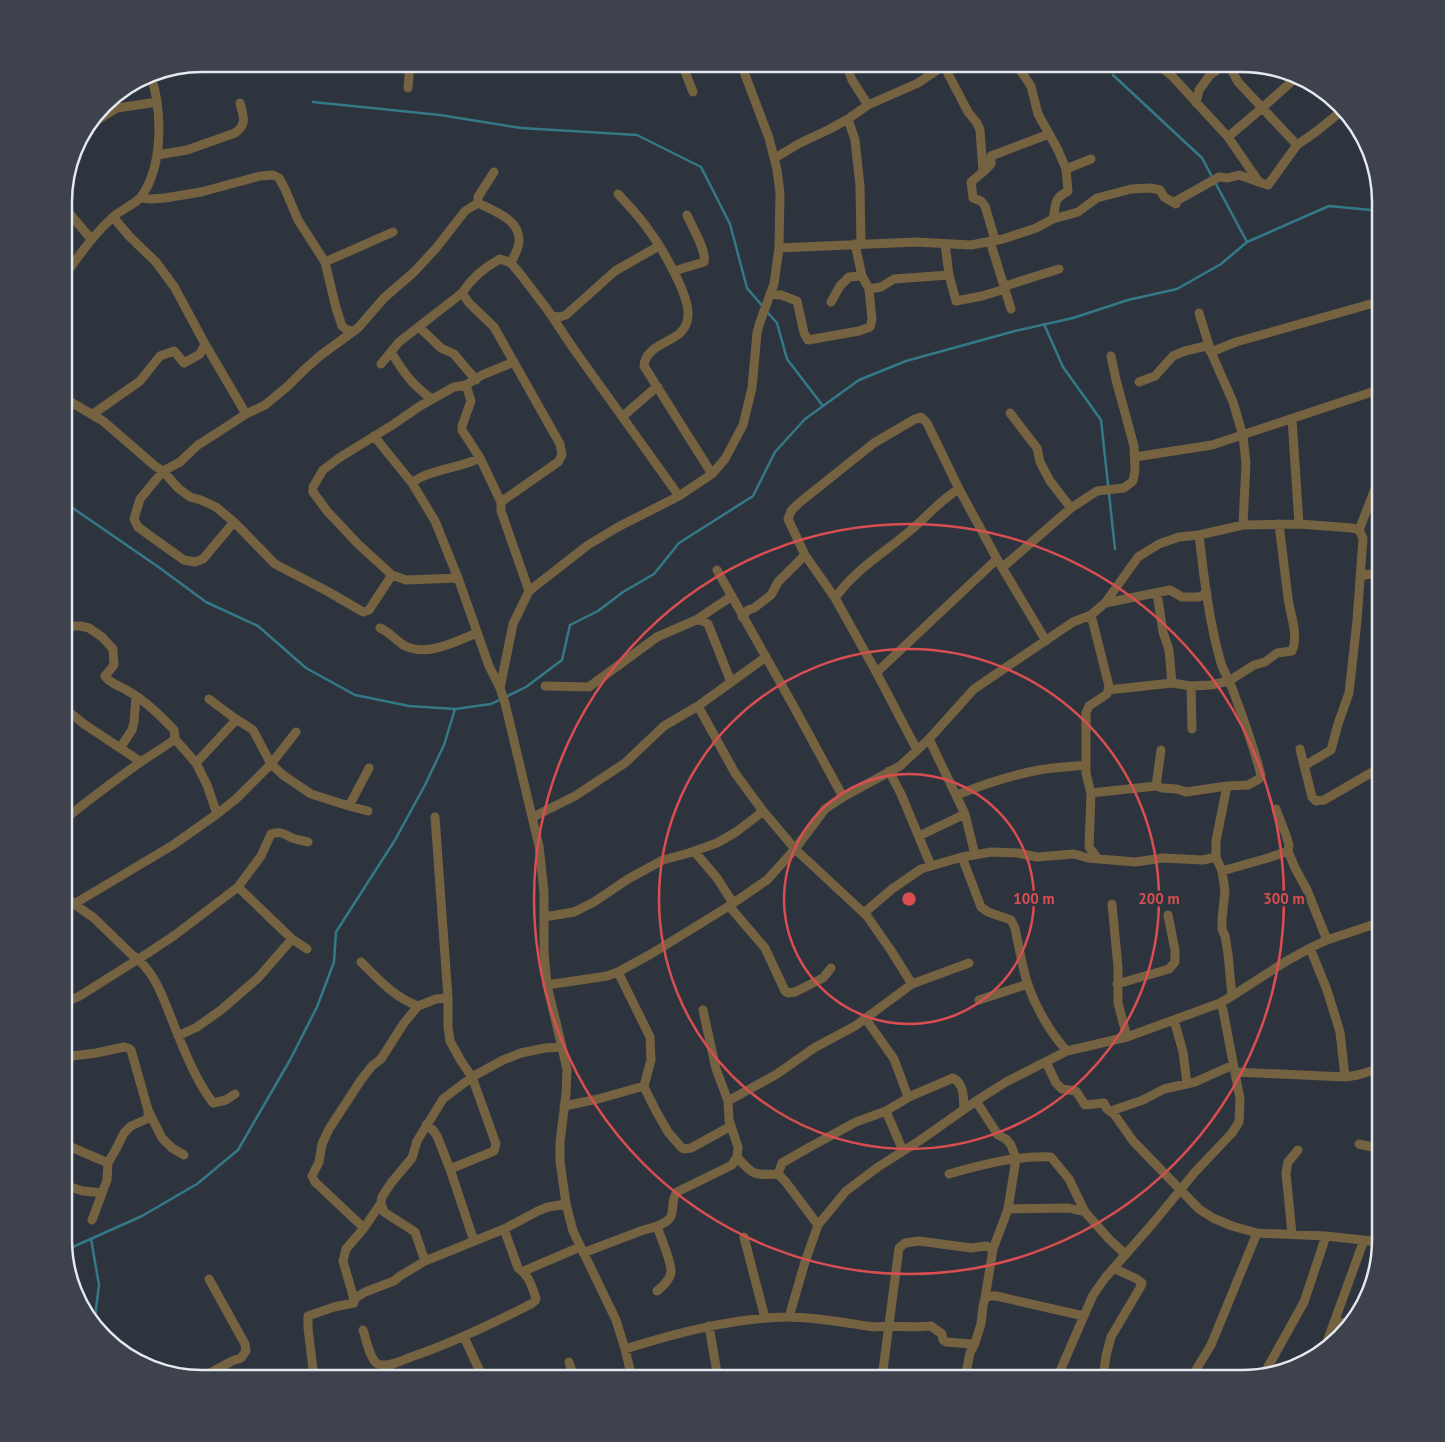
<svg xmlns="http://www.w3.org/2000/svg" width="1445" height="1442" font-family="'PT Sans',sans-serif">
  <rect width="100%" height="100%" fill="#2e343e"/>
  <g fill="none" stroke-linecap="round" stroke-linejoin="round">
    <path stroke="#347986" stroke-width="2.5" d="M1113,75L1202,158L1247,242
      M313,102L440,115L521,128L637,135L701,167L730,224L747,288L764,308
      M767,312L777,323L787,359L823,406
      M1044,324L1063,367L1101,420L1115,549
      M64,502L157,566L206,602L258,626L306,668L355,695L409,706L455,709L491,704L526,687L562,660L570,625L598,611L623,592L654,574L679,543L753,496L775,452L805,419L859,380L906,361L1015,331L1073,318L1128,300L1177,289L1221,264L1247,242L1329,206L1381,211
      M91,1239L99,1285L94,1324
      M66,1250L142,1216L197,1184L238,1150L290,1060L317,1007L334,962L336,932L395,840L425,785L444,745L455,709"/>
    <path stroke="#756241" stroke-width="9" d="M684,64L686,74L693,92
      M846,64L852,80L868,105
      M943,64L968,112L977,123L980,130L983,172L971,182L973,198L981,201L985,206L995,240
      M1016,64L1031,86L1038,114L1058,150L1066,169
      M1157,64L1172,76L1228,137L1259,182L1268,185L1297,145L1317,131L1344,109
      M1228,64L1238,82L1297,145
      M408,88L410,64
      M1196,103L1199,90L1210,75L1226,64
      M848,119L855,140L860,186L861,244
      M91,124L117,108L157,102
      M1228,137L1262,108L1298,76
      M157,155L187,150L235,133C248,124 243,116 240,103
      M775,158L800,143L828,130L848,119L868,105L918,83L946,64
      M983,172L991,164V156L1049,134
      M618,194C629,206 641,218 650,232C662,248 689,295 688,314C688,321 685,329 679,334C667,343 645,348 644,366L712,474
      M141,198L150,199L165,198L201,192L260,176L273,175L279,178L285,189L298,220L325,262L336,308L342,326L347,330L353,331
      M478,203C493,211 520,219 519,241C519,248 514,256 511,263
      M64,207L91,239
      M113,217L130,237L156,262L175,288L205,344L246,414
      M1053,219C1057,203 1052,200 1068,191L1066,169L1091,159
      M990,241L1011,309
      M855,244L862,276
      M945,244L949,275L956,301L982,296L1005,289
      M779,248L916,242L971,245L1003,239L1036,228L1053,219L1078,212L1097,198L1131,189L1151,188L1160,190L1164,197L1176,204L1178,200L1219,177L1228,178L1239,175L1259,182
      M325,262L393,232
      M674,271L704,262C707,251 692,227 687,215
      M64,277C78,256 93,235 112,218C120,210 132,206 140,198C142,196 144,192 146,189C163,158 162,106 150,74
      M1005,286L1059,269
      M462,293L469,303L494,327L560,444L562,455L558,462L501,502
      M770,294L781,295L797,301L804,333L808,340L859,331L870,327L872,320L869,289
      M831,302L840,286L849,277L862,276L869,289L881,287L894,279L949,275
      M1199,313L1211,352L1233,402L1243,436L1246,463L1243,525
      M552,316L559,317L566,315L615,271L659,246
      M419,327L441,348L454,354L476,380
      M391,352C404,373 412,385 432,399
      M1211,352L1236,342L1381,301
      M381,364L399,342L462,293C471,279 485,267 500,259L511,263L521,275L547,309L573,348L679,496
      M1139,382L1155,376L1173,356L1185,351L1206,346L1211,352
      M466,385L471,401L462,426V430L480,458L501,502V511L529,591
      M64,398L103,421L155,466L163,471L178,488L190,497L201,500L216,507L234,522L275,564L327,591L358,609L363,612L369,610L392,575
      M1010,413L1037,448L1040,462L1050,481L1071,508
      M93,414L140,381L160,356L174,351L184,363L200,354L205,344
      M622,417L653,390L658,387
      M1292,419L1299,524
      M374,436L412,483L435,521L458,578L489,666L500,688L505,703L539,846L544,892V951L547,985L562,1047L567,1070L566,1094L560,1142V1161L566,1204L573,1231L616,1320L625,1349L632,1378
      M1135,457L1212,445L1381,389
      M412,483C427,470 461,468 480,458
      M1380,486L1377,484L1376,481L1381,466
      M234,522L203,559L195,562L184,560L153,538L138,527L134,519L140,499L163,471L180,462L198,445L220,431L246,414L265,405L288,386L305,369L321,355L358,328L384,298L414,272L437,247L465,211L478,203V197L494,172
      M1359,530L1375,489L1381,486
      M1003,567L1071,508L1097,491L1124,488L1133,481L1135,470L1134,446L1116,380L1111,356
      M717,570L794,707L843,797
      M1360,576L1381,572
      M458,578L406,580L392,575L358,544L327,511L313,492V487L323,470L339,458L394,424L420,406L454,387L466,385L482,375L514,362
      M1157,593L1163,632L1169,650L1172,683
      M835,598C855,569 886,552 912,529C928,516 941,499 959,489
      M1105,603L1170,590L1182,597H1199L1207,593
      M1091,615L1109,686L1107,694L1089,706L1086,713V773L1091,794L1089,847L1098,859
      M742,617L748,610L754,608L771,595L778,582L805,555
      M696,620L732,596
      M64,626H80L89,628L102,637L113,649L114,665L105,676C110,684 121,686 128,691C146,701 160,715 174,730L175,739
      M380,628C390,632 396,641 405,646C428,657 456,641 477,633
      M877,672L997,559
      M545,686L589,687L657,637L696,620L703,621L708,624L731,682
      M1191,686L1192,729
      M500,688L513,624L529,591L588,545L618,527L679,496L712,474L725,459L743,425L752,388L757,333L760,322L774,284L779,248L780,193L777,170L769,138L741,64
      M1108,690L1172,683L1191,686L1211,685L1229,681L1254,665L1265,662L1277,653L1292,651C1299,635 1290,614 1288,598C1285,573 1282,548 1279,524
      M209,699L233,717L253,730L271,764L283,775L311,794L349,806L368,811
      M698,706L735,773L763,811L795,849L867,916L890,949L912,984
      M64,708L84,724L141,762
      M929,739L965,814L975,855
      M120,748L132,730L134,722L136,696
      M1300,749L1312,797L1316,801L1324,800L1381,767
      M917,750L874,668L835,598L805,555L788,519L791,511L799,503L874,443L915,419L921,417L927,423L959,489L997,559L1046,641
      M196,763L236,720
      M889,771L901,794L931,866
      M1156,786L1161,750
      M1227,786L1216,841V857L1222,871L1225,891L1222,919V929L1225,936L1228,954L1232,996
      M1091,793L1156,786L1162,788L1177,789L1186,792L1227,786L1248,785L1259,779L1261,775C1253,745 1243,717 1232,688C1229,680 1224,672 1221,663C1209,622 1204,578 1199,535
      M957,795C982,785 1013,775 1039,770C1055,767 1070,767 1086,765
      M349,806L369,768
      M1276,809L1286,835L1289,845L1288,851L1295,868L1307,890L1327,940
      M435,817L448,998V1027L450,1041L461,1061L472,1077L496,1144L494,1151L450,1169
      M533,817L575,796L625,763L664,726L698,706L766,657
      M64,820C88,800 113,782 139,763C151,755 163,748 175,739L196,763L207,785L217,814
      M919,836L965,814
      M694,851L717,878L733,903
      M962,857L981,907L988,912L1011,920L1015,928C1019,947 1022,967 1028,985C1036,1008 1051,1034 1067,1051
      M1222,871L1268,858L1288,851
      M238,887L292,939L307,949
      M64,895L74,904L94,918L131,954C156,970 165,1004 176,1030C186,1055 197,1082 213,1103L226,1100L235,1094
      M74,904L173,845L217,814L236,799L271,764L296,732
      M1112,904L1118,967V1003L1127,1037
      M729,906L765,948L785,991L788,993L795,992L823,978L831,968
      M864,913L892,889L921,869L962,857L992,852L1018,853L1037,857L1074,854L1088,858L1135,862L1163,858L1203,860L1216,857
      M544,917L574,912L594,902L628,879L663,860L689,853L717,843L736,832L757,816L763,811
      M1310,948L1327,990L1340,1032L1345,1077
      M361,962C378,979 395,998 418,1006
      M618,972L650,1037L651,1060L644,1086L645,1089L656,1111L668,1132L681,1147L684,1149L691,1148L731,1126
      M1117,984L1169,969L1175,962V950L1168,915
      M547,985L607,976L618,972L651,954L729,906L767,880L795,849L825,809L843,797L900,766L929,739L974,689L1073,622L1091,615L1105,603L1138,557L1159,544L1179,537L1199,535L1243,525L1299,524L1352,528L1359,530L1363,538L1357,621L1349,693L1338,724L1331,750L1304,766
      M979,1000L1028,984
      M64,1002L78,997L148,953L175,935L238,887L261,856L271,834C282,830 286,836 295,839C299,840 304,841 308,842
      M865,1018L894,1059L907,1094L911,1096
      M1174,1020L1183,1052L1187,1084
      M178,1036L197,1027L221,1010L258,978L292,939
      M64,1060L72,1056L96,1053L124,1047L128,1048L131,1050L148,1110L162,1138L172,1148L184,1155
      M1046,1062L1056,1083L1062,1089L1076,1091L1085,1105L1104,1103L1107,1109L1114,1114L1133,1141L1199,1209L1213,1218L1232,1226L1257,1233L1326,1236L1381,1242
      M1235,1072L1345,1077L1358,1075L1381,1068
      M728,1101L777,1074L814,1048L855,1026L912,984L969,963
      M564,1106L598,1099L644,1086
      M886,1111L903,1151
      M1111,1111L1143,1100L1164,1089L1195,1082L1233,1065
      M426,1125L433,1130L437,1136L450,1169L474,1241
      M64,1144L108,1163
      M1359,1144L1381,1149
      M737,1157C754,1176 753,1175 778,1174L785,1181L818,1225
      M778,1174L782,1163L808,1148L856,1122L886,1111L911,1096L953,1078C965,1085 963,1097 964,1109
      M949,1174C980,1165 1018,1155 1051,1157L1069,1179L1085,1212L1109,1239L1125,1254
      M64,1185L83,1191L102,1193
      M381,1203L384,1212L415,1232L425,1261
      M1008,1209L1069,1208L1085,1212
      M92,1220L107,1180L108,1163L116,1149L124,1133L131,1126L147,1119L148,1116V1110
      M364,1228L315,1182L312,1176L319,1162L322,1144L329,1129L361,1080L372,1066L381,1059L404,1023L418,1006L436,999L448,998
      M1292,1234L1286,1173L1288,1162L1298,1150
      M744,1237L765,1318
      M583,1253C601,1246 620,1239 638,1232C648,1228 663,1227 670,1218C675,1211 670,1201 677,1192L732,1165L737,1157L738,1147L729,1120L728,1101L716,1069L703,1010
      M524,1271L580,1247
      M657,1291C663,1286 670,1280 671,1272C672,1263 660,1236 657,1226
      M985,1298L990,1296H996L1084,1316
      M354,1299L343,1261L346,1249L364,1228L381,1203L382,1197L391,1183L412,1158L417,1141L443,1099L472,1077L503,1060L521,1053L545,1048L562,1047
      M789,1317L805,1262L818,1225L846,1191L878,1167L919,1141L976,1101L1006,1082L1067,1051L1127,1037L1220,1003L1232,996L1285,962L1310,948L1327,940L1381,922
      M1334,1322L1349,1323
      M709,1326L718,1378
      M363,1330C366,1338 370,1361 378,1364C388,1368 402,1360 411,1357C453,1343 492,1324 531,1304L535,1301L536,1298C532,1287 529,1275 518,1268L504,1229
      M464,1337L483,1378
      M625,1349C677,1333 732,1318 787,1317C816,1317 846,1323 874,1327C893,1325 912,1328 931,1326L942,1334L943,1340L946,1342L972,1344L975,1343
      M1324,1350L1364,1240
      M569,1362L574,1378
      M388,1365L391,1378
      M1264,1374L1304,1302L1326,1236
      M201,1378L232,1361L241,1358L246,1351L245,1344L209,1279
      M314,1378L308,1328V1316L334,1307L354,1303V1299L365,1292L394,1281L400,1276L425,1261L504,1229L538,1211L548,1207L566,1204
      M882,1378L899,1248L905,1243L919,1241L971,1248L986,1246L993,1249
      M965,1378L970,1353L975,1343L981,1324L983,1306L985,1298L993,1249L1008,1209L1016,1159L1011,1145L1006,1139L998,1135L976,1101
      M1057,1378L1093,1295L1105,1278L1154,1222L1195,1172L1232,1133L1239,1122L1240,1099L1223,1010L1220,1003
      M1103,1378L1106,1356L1111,1337L1141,1286L1142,1283L1137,1279L1113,1268
      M1191,1378L1211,1345L1257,1233"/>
  </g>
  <g fill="none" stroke="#d94e50" stroke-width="2.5">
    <circle cx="909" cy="899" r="125"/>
    <circle cx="909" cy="899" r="250"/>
    <circle cx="909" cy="899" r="375"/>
  </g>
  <path d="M0 0H1445V1442H0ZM202 72H1242A130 130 0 0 1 1372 202V1240A130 130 0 0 1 1242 1370H202A130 130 0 0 1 72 1240V202A130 130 0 0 1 202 72Z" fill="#3d424c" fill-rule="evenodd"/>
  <path fill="none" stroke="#e4e8ef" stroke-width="2.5" d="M202 72H1242A130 130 0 0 1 1372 202V1240A130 130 0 0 1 1242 1370H202A130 130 0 0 1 72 1240V202A130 130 0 0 1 202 72Z"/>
  <circle cx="909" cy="899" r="8" fill="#d94e50" stroke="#2e343e" stroke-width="2.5"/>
  <g font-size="15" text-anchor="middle" font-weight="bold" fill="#d94e50" stroke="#2e343e" stroke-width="5" stroke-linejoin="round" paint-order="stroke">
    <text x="1034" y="904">100 m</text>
    <text x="1159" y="904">200 m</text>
    <text x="1284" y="904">300 m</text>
  </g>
</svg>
